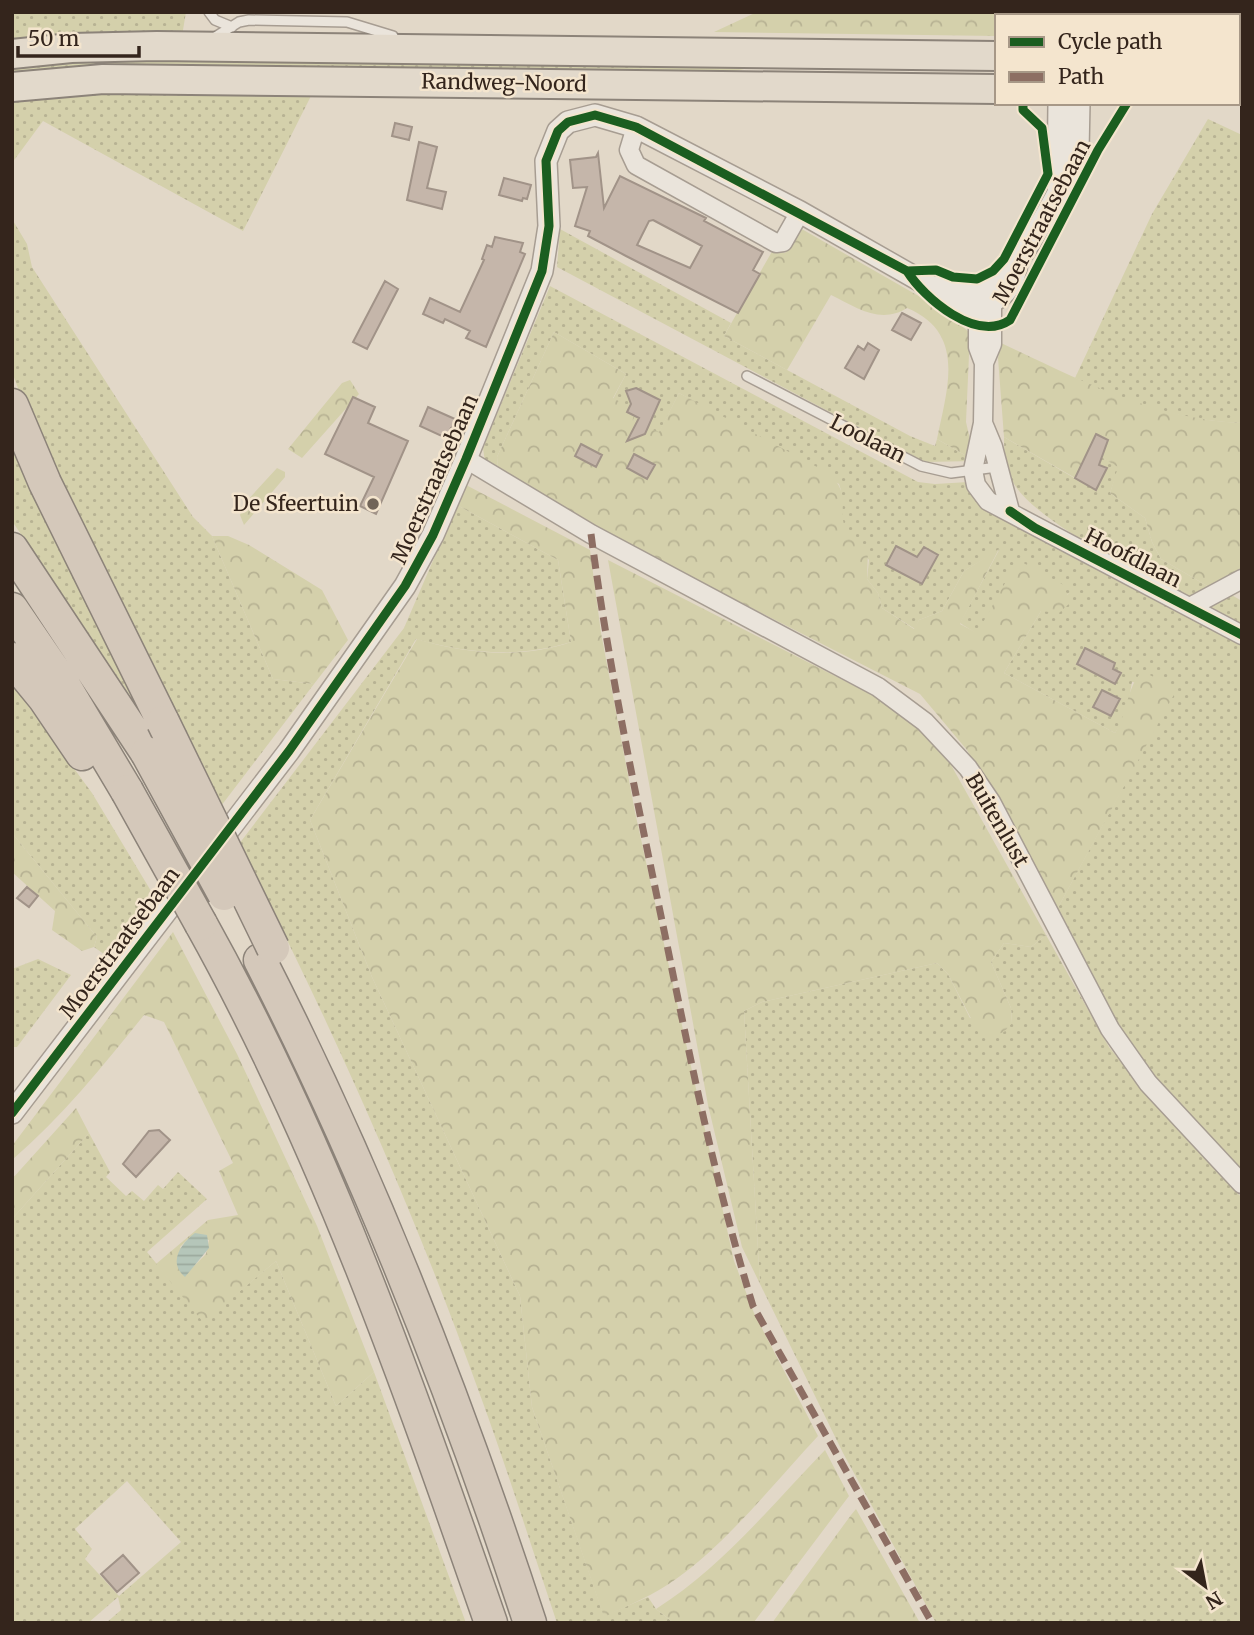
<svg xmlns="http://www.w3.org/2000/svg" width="1254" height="1635" font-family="Merriweather,serif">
  <defs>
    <pattern id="grass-dots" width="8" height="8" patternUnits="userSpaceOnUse" patternTransform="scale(1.75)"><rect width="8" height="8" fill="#d4d0ab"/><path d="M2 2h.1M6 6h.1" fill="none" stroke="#b7b293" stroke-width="1.8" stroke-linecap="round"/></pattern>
    <pattern id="forest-crowns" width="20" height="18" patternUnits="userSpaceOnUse" patternTransform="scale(1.75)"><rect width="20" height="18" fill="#d4d0ab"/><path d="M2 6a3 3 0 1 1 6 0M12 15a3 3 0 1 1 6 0" fill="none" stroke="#b7b293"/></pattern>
    <pattern id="water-rules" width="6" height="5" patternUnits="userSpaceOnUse" patternTransform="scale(1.75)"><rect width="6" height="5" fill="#b5c6b9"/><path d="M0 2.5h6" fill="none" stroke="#9caa9e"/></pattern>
  </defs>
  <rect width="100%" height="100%" fill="#e2d8c8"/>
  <path fill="url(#grass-dots)" fill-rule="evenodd" d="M12,12H186L182,36L12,43Z
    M1090,12H1242V26H1238V16H1092Z
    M102,54L765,65L723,73L12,75V60Z
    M42,92H313L243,231L43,121L12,163V96Z
    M1208,119L1242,135V423C1183,421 1128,403 1075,378L1152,214Z
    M12,219L27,244L32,267L193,517L212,536L273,679L314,684L221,806L28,415L12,372Z
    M560,229L731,323L724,336L910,436L935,446L937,439L975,461L924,462L557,267Z
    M550,286L918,482L935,484L985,481L1012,522L1242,646V1175L1144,1066L1115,1022L1054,915L1176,689L1132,682L1126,716L1115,733L1004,673L1041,611L1070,593L977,634L960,623L999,550L964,571L942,611L919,620L915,629L882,608L878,593L867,579L869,560C861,549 845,537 842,523C840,510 844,497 839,484L679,393L659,433L633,420L613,399L626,374L554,332L497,457L499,479L485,462L483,448Z
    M12,426L186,778L12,521Z
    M1004,437L1076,479L1091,451L1119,467L1110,493L1145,518L1152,542L1161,559L1209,587L1190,597C1144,574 1040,525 1014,484C1005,469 1004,454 1004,437Z
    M457,505L558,560L571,642C521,658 466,654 416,639L310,820L372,977L520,1296L532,1407L604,1616L648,1597L656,1609L674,1623H557C531,1546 507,1468 479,1392C412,1205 330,1021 239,844L404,628Z
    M1228,593L1242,601V624L1205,605Z
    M12,684L92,793L154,896L108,957L94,947L97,937L12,833Z
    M1046,935L1109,1047L1150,1098L1242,1198V1623H936L843,1453L760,1284L744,1011L762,1002L937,963L948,974L970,1018L1012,1023L1011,1008L991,962L1004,943L1031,947Z
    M38,959L71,975L17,1047H12V969Z
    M89,1133L110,1172L106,1177L126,1196L132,1191L144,1201L158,1185L163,1189L178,1172L207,1199L147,1252L203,1321L276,1261L336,1406L374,1372L466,1623H106L121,1610L118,1597L88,1623H13L12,1219ZM127,1481L181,1542L119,1596L85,1559L92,1549L75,1529Z"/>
  <path fill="url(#forest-crowns)" fill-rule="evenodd" d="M757,12H1016L1015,16H997V36L714,32Z
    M800,228L943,310L970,333L966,422L975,461L937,439C947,389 967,333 907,308C880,325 856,307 831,295L787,370L724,336L774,248L785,253Z
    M554,332L626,374L613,398L637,411L633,420L659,432L679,393L830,474C860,504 821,520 868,551L867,579L878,593L882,608L914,629L919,620L942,611L964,571L999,549L960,624L977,633L1018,560L1062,584L1071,602L1059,613L1041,611L1004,673L1115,733C1128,712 1126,689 1142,671L1177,689L1054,915L967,750L920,694L499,479L497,457Z
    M1001,343C1078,379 1155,420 1242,423V570L1209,587L1161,559L1152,542L1145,518L1110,493L1118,467L1091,451L1077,479L1004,437L998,358Z
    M350,380L359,394L302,458L288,449L342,383Z
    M277,468L285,472V477L244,525L240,515L244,504Z
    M466,485L590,550L601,633L635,812L734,1261L754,1313L818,1436C776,1481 726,1544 676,1579C654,1595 629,1605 604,1617L532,1407L520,1296L372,977L310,820L417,639C465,654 522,659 571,642L558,560L457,505Z
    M228,536L249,545L322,590L348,640L314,684L273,679L212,536Z
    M608,560L888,703L923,727L941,747L1046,935L1031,947L1004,943L991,962L1011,1008L1012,1023L1004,1032L986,1038L979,1034L948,974L937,963L762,1002L744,1011L760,1284L742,1247L708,1105Z
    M12,833L97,937L94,947L82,951L52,930L55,911L12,872Z
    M173,932L237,1054L317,1226L374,1372L336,1406L276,1261L203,1322L156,1264L208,1220L238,1215L219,1171L233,1163L164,1022L144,1015C103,1066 62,1117 12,1160V1146ZM190,1237L209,1240L206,1254L193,1267L180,1247Z
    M76,1108L89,1133L12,1219V1179Z
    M825,1450L849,1496L754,1622L674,1623L656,1609C722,1567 771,1506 825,1450Z
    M856,1509L920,1623H772L851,1515Z"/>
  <path fill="url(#water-rules)" d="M195,1233L207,1235L209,1248L185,1277C168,1263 180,1244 195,1233Z"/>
  <path fill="#c5b6aa" stroke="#a19388" stroke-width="2" fill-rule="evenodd" d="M395,123L412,127L409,140L392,136Z
    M419,142L437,147L427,188L446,192L442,209L407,200Z
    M598,153L604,208L620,176L706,218L704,221L763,252L753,270L760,274L738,313L626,256L588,236L590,231L575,226L587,187L573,188L570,160L596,157ZM653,220L702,246L690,268L637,245L649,221Z
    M504,178L531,185L527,199L523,198L522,201L499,195Z
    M495,237L523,243L520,252L525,254L486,347L466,338L470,331L445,319L443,323L423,314L430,298L460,312L484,260L482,259L487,245L492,247Z
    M385,281L398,289L367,349L353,342Z
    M902,313L921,323L911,340L892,330Z
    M868,343L879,350L864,379L845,368L858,346L864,350Z
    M636,388L660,400L645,434L627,441L639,418L627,412L631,404L626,391Z
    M353,397L375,407L368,423L408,441L376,514L360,506L374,477L325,454Z
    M428,407L466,424V425L451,428L446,438L420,426Z
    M1096,434L1108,440L1099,465L1107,468L1096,490L1075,478Z
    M581,444L602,455L596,467L575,456Z
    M634,454L655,465L647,479L627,468Z
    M896,546L917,557L924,547L938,555L922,584L886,565Z
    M1085,648L1115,663L1113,669L1121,673L1115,684L1077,664Z
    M1102,690L1120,699L1111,716L1093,707Z
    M27,887L38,896L29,907L17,898Z
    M159,1130L170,1140L136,1177L123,1164L149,1131Z
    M123,1555L139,1573L117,1592L101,1574Z"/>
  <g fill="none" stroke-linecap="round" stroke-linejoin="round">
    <defs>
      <path id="service" d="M209,12L215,20L232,27
        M215,37L239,22L249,20L347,22L393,36
        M747,376L921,466L951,473L997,467"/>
      <path id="minor" d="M636,127L629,150L636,165L776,243L783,242L800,212
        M982,293L992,303V344L984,363L983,423L973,470L976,485L988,501L1242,635
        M978,295V347L984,363
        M983,423L993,447L1010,511
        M466,459L591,534L878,687L925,722L968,768L991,802L1110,1029L1148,1083L1242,1184
        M1190,607L1242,579"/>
      <path id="tertiary" d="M1057,12V16
        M1080,16V12
        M1058,187L1059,103
        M940,286C953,287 965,292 978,290C1020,281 1051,200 1074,166L1078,151L1079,103
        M12,1113L289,751L405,586L433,535L466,459L542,271L549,226L546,161L558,131L568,122L595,115L636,127L800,212L963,305C993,309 1013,293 1017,263"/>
      <path id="primary" d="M1238,43H1242
        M12,54L71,48L157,46L997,56
        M1238,75H1242
        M12,87L103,79L997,89"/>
      <path id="motorway" d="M12,405L45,483L163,722
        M12,549L147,753
        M12,609L62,682L127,791
        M12,659L44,698L82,754
        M201,924C325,1146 408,1384 491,1623
        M260,960C369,1173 456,1396 530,1623"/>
    </defs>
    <use href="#service" stroke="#a79d92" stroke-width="12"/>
    <use href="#minor" stroke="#a79d92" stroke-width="21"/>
    <use href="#tertiary" stroke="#a79d92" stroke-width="24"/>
    <use href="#primary" stroke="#8c8379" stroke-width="32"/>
    <use href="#motorway" stroke="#8c8379" stroke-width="35"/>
    <use href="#service" stroke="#eae4db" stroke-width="9"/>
    <use href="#minor" stroke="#eae4db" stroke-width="18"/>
    <use href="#tertiary" stroke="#eae4db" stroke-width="21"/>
    <use href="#primary" stroke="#e2d9cb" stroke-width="28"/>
    <use href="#motorway" stroke="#d4c8ba" stroke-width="32"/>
    <defs>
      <path id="motorway-bridge" d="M163,722L273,948
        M147,753L224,894
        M127,791L201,924"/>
    </defs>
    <use href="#motorway-bridge" stroke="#8c8379" stroke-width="35" stroke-linecap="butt"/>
    <use href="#motorway-bridge" stroke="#d4c8ba" stroke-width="32"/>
    <path stroke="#8d6e63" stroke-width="7" stroke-dasharray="14 7" stroke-linecap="butt" d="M591,534C609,671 638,805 666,940C691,1063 716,1186 753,1306L932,1623"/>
    <defs>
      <path id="cycleway" d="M907,271L936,270L953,277L977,279L993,271L1004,259L1048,174L1042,128L1023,110V103
        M1010,511L1035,528L1242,635
        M12,1113L289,751L405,586L433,535L466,459L542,271L549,226L546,161L558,131L568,122L595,115L636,127L907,271C924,298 976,343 1010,320L1098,150L1127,103"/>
    </defs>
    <use href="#cycleway" stroke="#f4e5ce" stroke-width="13"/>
    <use href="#cycleway" stroke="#1b5e20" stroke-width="9"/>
  </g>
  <circle fill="#716458" stroke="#f4e5ce" stroke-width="2.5" cx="373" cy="504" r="7"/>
  <g text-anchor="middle" stroke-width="5" stroke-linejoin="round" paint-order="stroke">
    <g font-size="21" fill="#34251c" stroke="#f4e5ce">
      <text transform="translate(504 83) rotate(1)" y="7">Randweg-Noord</text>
      <text transform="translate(1042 222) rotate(-62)" y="7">Moerstraatsebaan</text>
      <text transform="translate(868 439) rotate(27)" y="7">Loolaan</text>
      <text transform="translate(435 479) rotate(-66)" y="7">Moerstraatsebaan</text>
      <text transform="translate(1133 558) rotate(27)" y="7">Hoofdlaan</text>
      <text transform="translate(997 820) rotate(60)" y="7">Buitenlust</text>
      <text transform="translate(120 943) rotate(-53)" y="7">Moerstraatsebaan</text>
    </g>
    <g font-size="21" fill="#34251c" stroke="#f4e5ce" text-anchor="end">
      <text x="359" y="511">De Sfeertuin</text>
    </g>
  </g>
  <rect width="1254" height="1635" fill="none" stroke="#34251c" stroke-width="28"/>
  <rect x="995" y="14" width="245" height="91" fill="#f4e5ce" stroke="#a79887" stroke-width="2"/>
  <rect x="1009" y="37" width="35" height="10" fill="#1b5e20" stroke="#a79887" stroke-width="2"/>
  <text x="1058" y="49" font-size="21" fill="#34251c">Cycle path</text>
  <rect x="1009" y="72" width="35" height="10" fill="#8d6e63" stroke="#a79887" stroke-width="2"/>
  <text x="1058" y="84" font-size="21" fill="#34251c">Path</text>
  <g transform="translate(1205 1586) rotate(148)" stroke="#f4e5ce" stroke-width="5" paint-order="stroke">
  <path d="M0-5L12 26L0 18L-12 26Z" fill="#34251c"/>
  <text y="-10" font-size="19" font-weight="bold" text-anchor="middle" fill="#34251c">N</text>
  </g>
  <path d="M18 46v10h121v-10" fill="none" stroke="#34251c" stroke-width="3.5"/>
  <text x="28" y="46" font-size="21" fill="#34251c" stroke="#f4e5ce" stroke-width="5" paint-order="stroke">50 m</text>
</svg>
